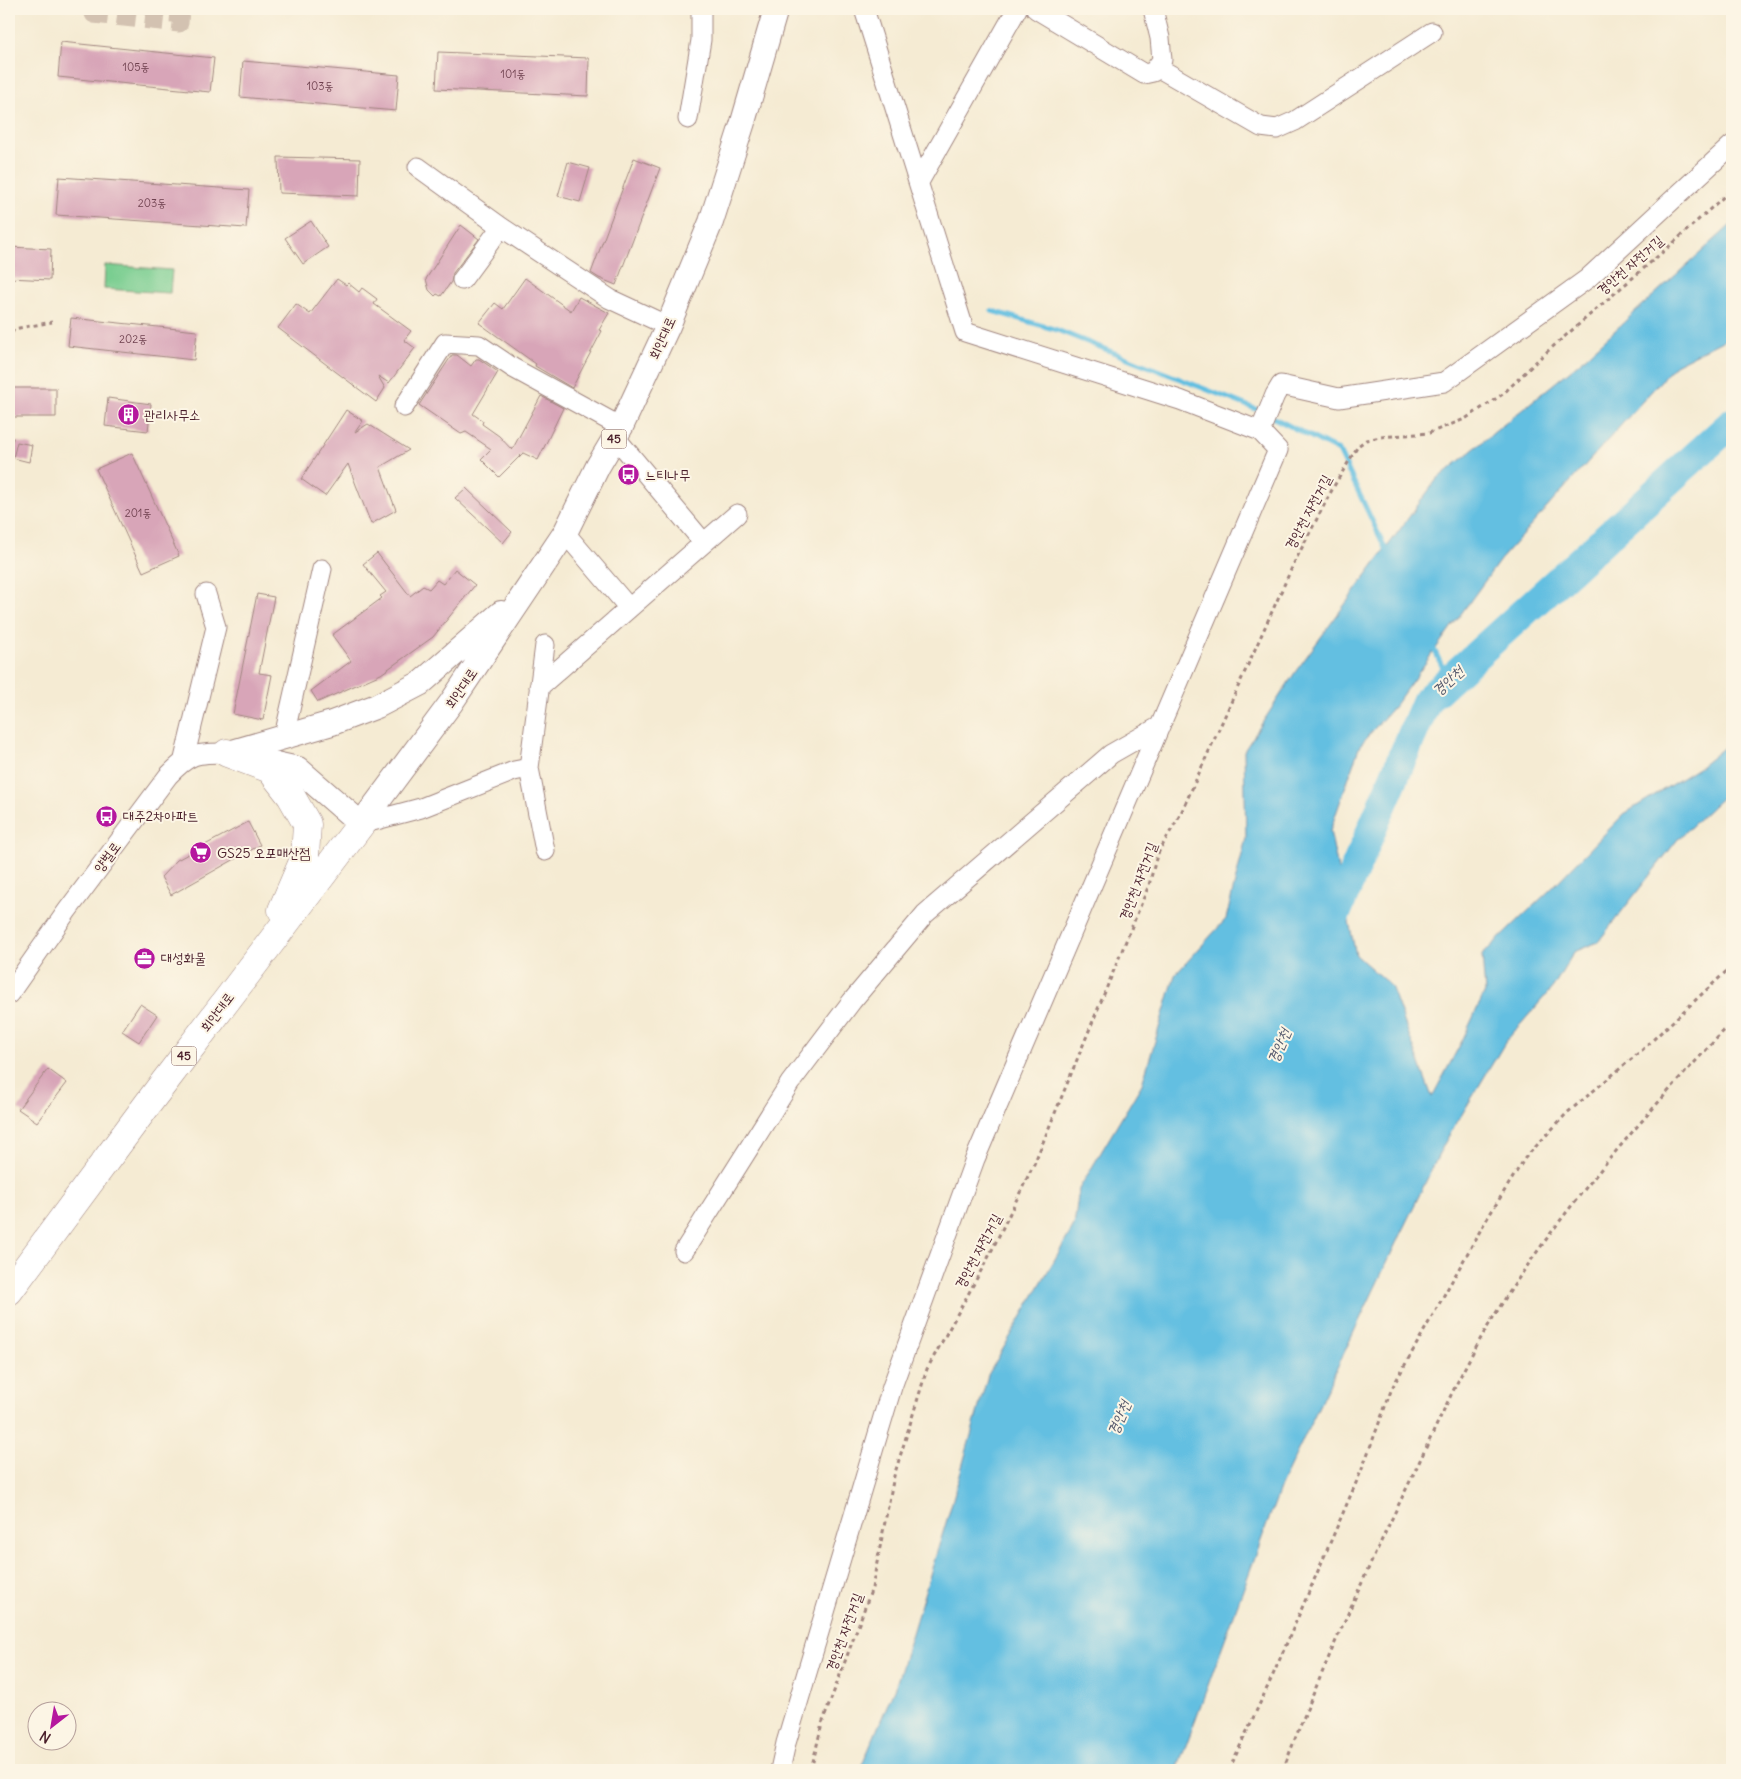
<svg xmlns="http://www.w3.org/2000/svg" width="1741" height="1779" font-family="Delius,'Poor Story',sans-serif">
  <rect width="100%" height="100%" fill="#fcf5e5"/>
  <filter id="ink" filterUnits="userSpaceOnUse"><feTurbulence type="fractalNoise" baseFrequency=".02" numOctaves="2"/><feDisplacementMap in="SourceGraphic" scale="10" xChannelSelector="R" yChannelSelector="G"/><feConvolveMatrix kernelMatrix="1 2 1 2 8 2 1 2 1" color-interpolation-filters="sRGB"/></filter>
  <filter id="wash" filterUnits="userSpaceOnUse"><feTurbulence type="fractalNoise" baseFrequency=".0096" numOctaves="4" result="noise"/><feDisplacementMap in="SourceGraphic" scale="20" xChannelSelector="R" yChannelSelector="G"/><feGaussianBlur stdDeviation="1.12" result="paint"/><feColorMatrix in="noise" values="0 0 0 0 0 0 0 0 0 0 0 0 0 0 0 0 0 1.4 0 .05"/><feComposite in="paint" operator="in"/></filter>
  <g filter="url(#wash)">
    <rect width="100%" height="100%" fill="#f5ebd3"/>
    <path fill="#7ace91" stroke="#62765e" d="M105,265L172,270L170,293L104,289Z"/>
    <path fill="#63bfe1" stroke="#566f86" d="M1732,224V336L1675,365L1500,560L1395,705L1360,745L1330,831L1356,955L1391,986L1432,1097L1461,1043L1485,992L1482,955L1551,889L1624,814L1700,767L1732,741V788L1678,839L1598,942L1574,952L1553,987L1506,1041L1444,1144L1397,1241L1281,1486L1177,1770H860L897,1682L949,1513L988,1375L1074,1226L1079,1189L1142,1084L1175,975L1226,919L1246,838L1244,751L1296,671L1437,479L1578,364Z"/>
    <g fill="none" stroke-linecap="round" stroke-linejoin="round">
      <path stroke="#63bfe1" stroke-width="5" d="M992,311L1057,330L1263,412
        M1270,416L1339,451L1388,554
        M1432,645L1448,679"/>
      <path stroke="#63bfe1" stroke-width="30" d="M1328,932L1427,700L1732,423"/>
    </g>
    <g id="blocks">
      <path fill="#d8a5b8" d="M61,42L214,58L210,92L58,77Z
        M438,52L589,58L588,96L436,89Z
        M243,61L399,75L396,111L240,97Z
        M278,157L360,159L359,196L279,193Z
        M634,158L660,168L616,285L599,278L591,273Z
        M568,162L590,168L580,202L558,196Z
        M59,177L249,190L246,228L56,215Z
        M311,221L328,247L303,264L285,238Z
        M461,225L479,239L453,273L451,282L441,296L437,294L435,296L429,290L426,279Z
        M9,247L51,249L50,280L9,278Z
        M525,278L571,311L579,297L609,313L599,330L602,331L572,388L535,366L536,364L479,323L495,303L503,309Z
        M337,279L346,285L348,283L359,292L362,288L377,299L374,304L411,331L404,340L415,348L389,383L378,376L385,388L376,402L278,328L296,304L310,314Z
        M71,318L197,331L194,360L68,346Z
        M452,355H457L471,366L476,359H479L498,372L473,414L483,421L482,424L499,436L512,450L541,396L563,408L538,460L523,453L499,477L481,459L491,449L466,432L461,434L419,405Z
        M9,388H56V417H9Z
        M108,398L151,404L148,431L105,426Z
        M346,410L363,421L355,432L368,424L409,450L380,467L396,510L371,524L348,464L325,496L301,479Z
        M17,442L32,445L29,462L13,458Z
        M132,453L179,556L143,572L96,469Z
        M466,488L512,532L503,543L455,498Z
        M377,553L410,596L423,586L429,589L437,580L443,584L455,569L475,585L433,637L381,674L318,702L311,691L351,661L332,635L382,598L380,596L386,592L363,564Z
        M257,594L274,597L259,673L272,675L263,720L233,714Z
        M248,822L260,845L171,895L161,877L177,860Z
        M140,1004L157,1015L139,1042L122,1031Z
        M48,1069L67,1083L37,1122L18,1109Z"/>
    </g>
  </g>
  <g filter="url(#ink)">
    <use href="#blocks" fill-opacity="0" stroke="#a0857f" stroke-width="1"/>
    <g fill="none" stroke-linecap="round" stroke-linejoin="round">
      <path stroke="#d3c2b1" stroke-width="19" stroke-dasharray="19 9" stroke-linecap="butt" d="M94,9V14L179,23L180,9"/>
      <defs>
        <path id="minor" d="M1036,9L1144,74L1153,72L1162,60L1160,38L1153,9
          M1157,67L1261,127L1277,129L1295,121L1432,32
          M688,119L701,40V9
          M418,167L501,227L610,299L668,326
          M919,182L1017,9
          M462,280L501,227
          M404,407L445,343L479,345L513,368L621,427
          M1260,431L1275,395L1281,385L1339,398L1444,382L1587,279L1732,145
          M615,437L704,543
          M565,533L629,608
          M539,687L737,514
          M284,736L322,569
          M184,759L216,627L206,594
          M529,768L545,645
          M361,824L421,808L514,771L529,768L545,851
          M9,994L67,911L168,776C190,753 196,753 227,753
          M684,1251L790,1083L852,1001L925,914L1111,754L1160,726
          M780,1770L786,1743L892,1387L975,1159L1278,450L1260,431L1180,400L965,332L864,9"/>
        <path id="major" d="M229,753L332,723L377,706L421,683L501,613
          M253,759L298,769L361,824L451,703L565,533L598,466L621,427L668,326L711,222L743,122L776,9"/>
        <path id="highway" d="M227,753L270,769L291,796L307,824L305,857L282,910
          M9,1291L153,1097L361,824"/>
      </defs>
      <use href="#minor" stroke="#a0857f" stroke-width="21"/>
      <use href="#major" stroke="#a0857f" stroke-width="26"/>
      <use href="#highway" stroke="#a0857f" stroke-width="29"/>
      <path stroke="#a0857f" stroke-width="3" stroke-dasharray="4 4" stroke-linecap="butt" d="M9,340L14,329L52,322
        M9,449L13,435
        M811,1770L822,1724L872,1588L894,1476L927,1369L988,1258L1034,1164L1149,885L1157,855L1181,813L1294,563L1334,486L1358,446L1366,440L1380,437L1429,433L1465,419L1503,394L1542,356L1672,244L1732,189
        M1229,1770L1273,1675L1362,1469L1392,1388L1485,1222L1525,1158L1567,1113L1641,1051L1732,966
        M1283,1770C1321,1670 1366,1571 1413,1475C1438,1423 1461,1370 1491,1321C1558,1212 1645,1115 1732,1022"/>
      <use href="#minor" stroke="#fff" stroke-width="19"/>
      <use href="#major" stroke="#fff" stroke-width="24"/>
      <use href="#highway" stroke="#fff" stroke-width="28"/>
    </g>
  </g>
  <defs>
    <symbol id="building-disc" viewBox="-11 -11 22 22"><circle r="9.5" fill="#b5179e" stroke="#fcf5e5"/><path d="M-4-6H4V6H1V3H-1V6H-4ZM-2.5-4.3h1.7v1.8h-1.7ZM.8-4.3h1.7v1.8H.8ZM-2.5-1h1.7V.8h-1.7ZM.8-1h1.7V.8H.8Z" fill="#fff"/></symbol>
    <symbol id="bus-disc" viewBox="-11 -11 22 22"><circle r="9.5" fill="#b5179e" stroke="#fcf5e5"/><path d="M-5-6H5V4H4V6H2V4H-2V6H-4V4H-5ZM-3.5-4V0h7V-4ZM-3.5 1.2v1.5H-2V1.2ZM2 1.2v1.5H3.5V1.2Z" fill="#fff"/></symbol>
    <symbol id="supermarket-disc" viewBox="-11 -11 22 22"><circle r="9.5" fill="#b5179e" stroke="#fcf5e5"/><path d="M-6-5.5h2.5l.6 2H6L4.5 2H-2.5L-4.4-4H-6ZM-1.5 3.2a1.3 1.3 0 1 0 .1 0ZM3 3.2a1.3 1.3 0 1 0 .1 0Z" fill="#fff"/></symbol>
    <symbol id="office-disc" viewBox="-11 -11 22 22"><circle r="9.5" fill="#b5179e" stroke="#fcf5e5"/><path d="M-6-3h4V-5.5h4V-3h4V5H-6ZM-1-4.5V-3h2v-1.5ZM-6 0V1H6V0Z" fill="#fff"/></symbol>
  </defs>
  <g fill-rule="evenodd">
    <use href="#building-disc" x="116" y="402" width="25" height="25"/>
    <use href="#bus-disc" x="616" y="462" width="25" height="25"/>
    <use href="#bus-disc" x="94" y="804" width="25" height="25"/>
    <use href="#supermarket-disc" x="188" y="840" width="25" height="25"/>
    <use href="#office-disc" x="132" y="946" width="25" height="25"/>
  </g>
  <g text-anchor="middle" stroke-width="4" stroke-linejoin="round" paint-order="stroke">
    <g font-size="11" fill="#6e404e">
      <text x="136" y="71">105동</text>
      <text x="513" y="78">101동</text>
      <text x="320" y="90">103동</text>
      <text x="152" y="207">203동</text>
      <text x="133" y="343">202동</text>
      <text x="138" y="517">201동</text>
    </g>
    <g fill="#fcf5e5" stroke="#7f5f63" stroke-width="1">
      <rect x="601.5" y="429.5" width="25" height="19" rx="4"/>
      <rect x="171.5" y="1046.5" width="25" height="19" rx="4"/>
    </g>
    <g font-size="12" font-weight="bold" fill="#4a1f2b">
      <text x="614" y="443">45</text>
      <text x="184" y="1060">45</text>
    </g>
    <g font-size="14" fill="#4a1f2b" stroke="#fcf5e5">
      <text transform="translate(1630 265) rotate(-41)" y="5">경안천 자전거길</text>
      <text transform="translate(662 338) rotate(-66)" y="5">회안대로</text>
      <text transform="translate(1308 512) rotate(-62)" y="5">경안천 자전거길</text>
      <text transform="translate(461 688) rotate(-56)" y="5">회안대로</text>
      <text transform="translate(107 857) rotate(-53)" y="5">양벌로</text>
      <text transform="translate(1138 881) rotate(-69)" y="5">경안천 자전거길</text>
      <text transform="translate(217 1012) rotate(-53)" y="5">회안대로</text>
      <text transform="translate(978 1251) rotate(-62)" y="5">경안천 자전거길</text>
      <text transform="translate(844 1632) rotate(-70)" y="5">경안천 자전거길</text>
    </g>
    <g font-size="14" fill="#4a1f2b" stroke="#fcf5e5" text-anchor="start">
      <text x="144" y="420">관리사무소</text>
      <text x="645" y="480">느티나무</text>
      <text x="123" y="821">대주2차아파트</text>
      <text x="217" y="858">GS25 오포매산점</text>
      <text x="161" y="963">대성화물</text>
    </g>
    <g font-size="15" font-style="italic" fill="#53576b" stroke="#fcf5e5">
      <text transform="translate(1448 681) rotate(-42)" y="5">경안천</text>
      <text transform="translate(1279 1046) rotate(-67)" y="5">경안천</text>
      <text transform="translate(1119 1418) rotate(-67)" y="5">경안천</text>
    </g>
  </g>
  <rect width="1741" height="1779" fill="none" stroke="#fcf5e5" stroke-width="30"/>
  <g transform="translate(52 1726) rotate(211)"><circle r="24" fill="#fcf5e5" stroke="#b59f9b"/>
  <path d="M0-4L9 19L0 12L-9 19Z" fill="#b5179e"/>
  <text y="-8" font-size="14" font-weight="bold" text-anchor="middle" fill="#4a1f2b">N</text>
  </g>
</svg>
